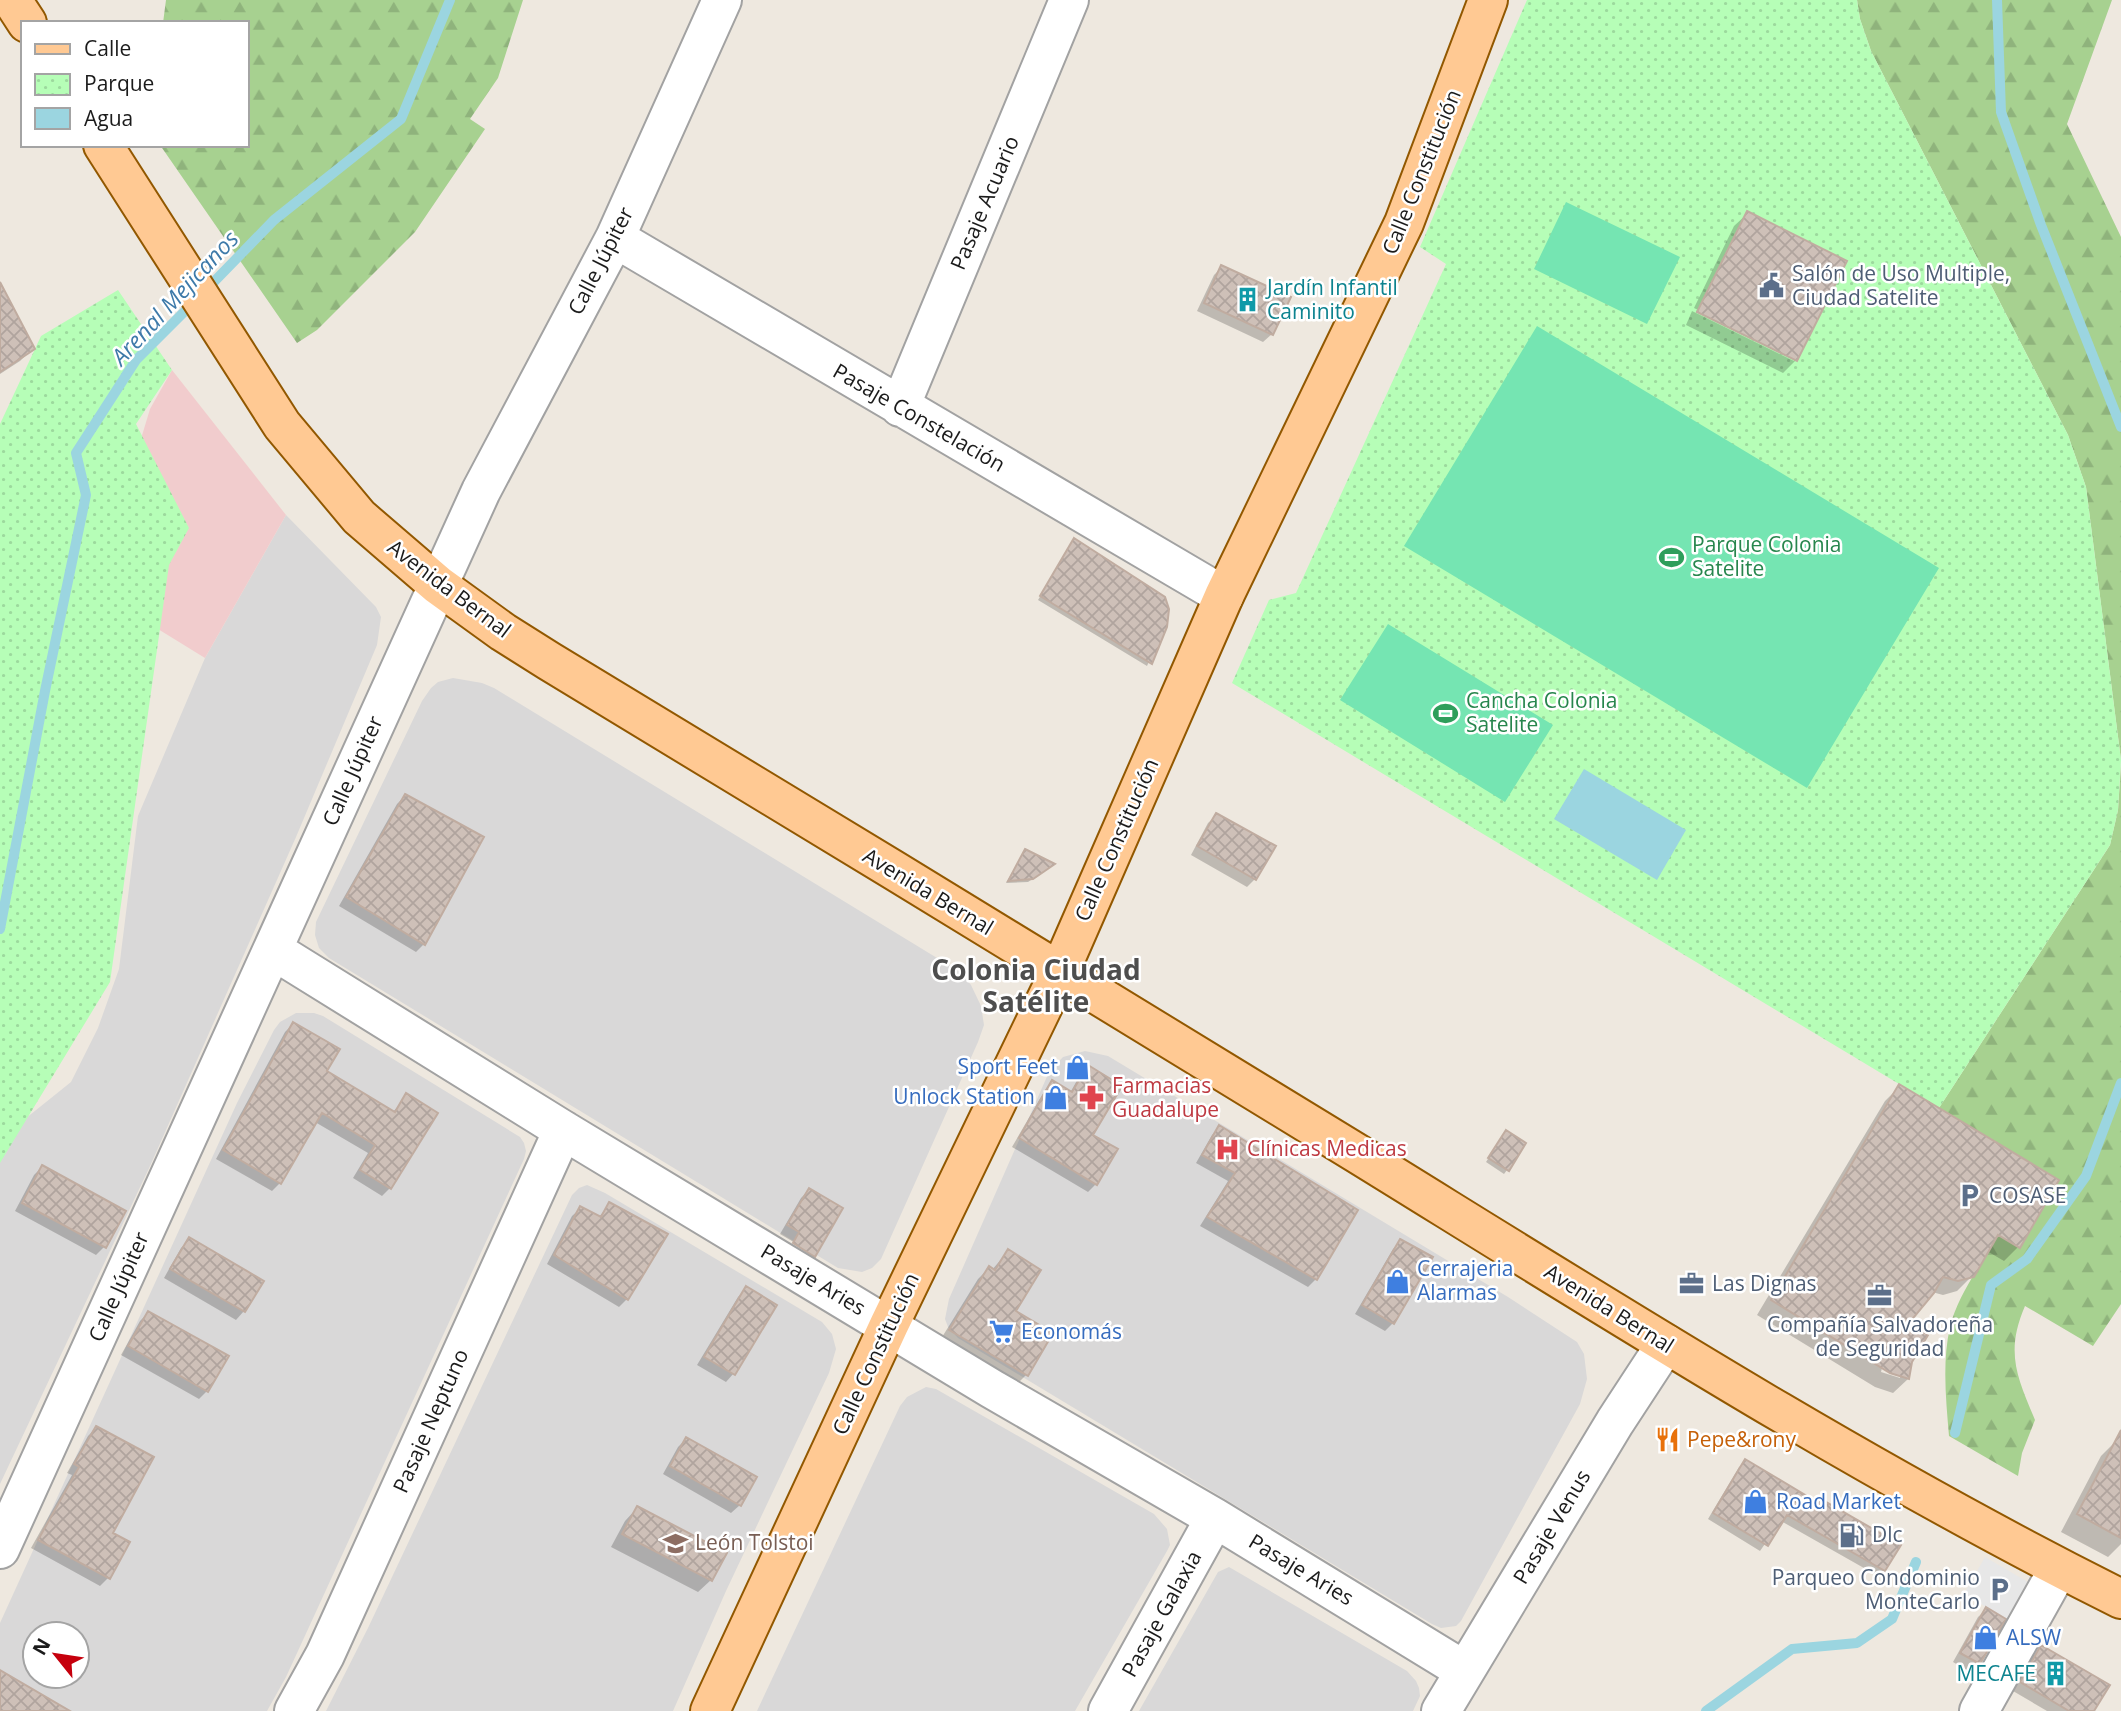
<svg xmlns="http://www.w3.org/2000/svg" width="2121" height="1711" font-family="'Open Sans',sans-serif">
  <defs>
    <pattern id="forest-firs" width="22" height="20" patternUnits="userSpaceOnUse" patternTransform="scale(1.75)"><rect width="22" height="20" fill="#a7d190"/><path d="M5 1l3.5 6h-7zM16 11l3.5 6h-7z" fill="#8fb37c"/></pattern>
    <pattern id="park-dots" width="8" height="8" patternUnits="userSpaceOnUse" patternTransform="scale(1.75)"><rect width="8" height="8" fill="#b6feb7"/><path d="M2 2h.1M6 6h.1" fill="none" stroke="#9cd99d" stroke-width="1.8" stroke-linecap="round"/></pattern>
    <pattern id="building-cross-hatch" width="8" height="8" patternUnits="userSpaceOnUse" patternTransform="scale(1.75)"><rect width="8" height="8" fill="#cec0b8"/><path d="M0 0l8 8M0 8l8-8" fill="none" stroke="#b0a49e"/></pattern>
  </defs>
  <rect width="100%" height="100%" fill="#eee8df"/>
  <path fill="#d9d8d8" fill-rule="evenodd" d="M286,515L376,607L381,617L377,645L296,837L150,1166L0,1484V1139L71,1082L98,1028L119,969L138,816L205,658Z
    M453,678L482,683L494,688L960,972L971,985L981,1006L984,1025L978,1042L881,1259L872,1268L862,1272L838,1268L329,958L319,948L315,935L316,922L422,701L431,688L438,682Z
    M296,1013H314L323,1016L520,1137L524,1143L526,1151L524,1159L286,1677L267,1711H0V1623L237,1103L274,1030L280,1022ZM35,1634H77V1676H35Z
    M1085,1051L1108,1056L1508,1297L1577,1342L1584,1354L1587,1379L1580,1404L1461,1621L1456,1626L1441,1628L1432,1624L958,1338L948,1327L945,1319L949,1299L1049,1072L1063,1057Z
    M587,1185L605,1193L822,1322L832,1334L836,1349L829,1373L726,1591L673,1711H326L368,1628L572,1195L579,1188Z
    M926,1387L936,1389L1154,1514L1167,1529L1170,1545L1167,1551L1075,1711H757L900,1406L907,1397Z
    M1229,1567L1407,1671L1416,1681L1419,1688L1420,1696L1413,1711H1139L1218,1572Z"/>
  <path fill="#f1cccd" d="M172,370L286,515L205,658L145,621L115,525L150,409Z"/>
  <path fill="url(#forest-firs)" d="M166,0H523L498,78L470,119L485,129L415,232L317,330L297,343L160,145H247V23H163Z
    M1857,0H2112L2067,124L2121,237V760L2086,487L2068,435L1871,51L1860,19Z
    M2121,764V1304L2093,1346L2025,1306C2005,1352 2017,1377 2035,1420L2022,1453L2018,1476L1949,1436C1946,1400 1942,1362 1950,1327C1958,1294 1982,1264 1998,1235L2020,1247L2059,1180L1939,1108L2110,845L2118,810Z"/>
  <path fill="url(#park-dots)" d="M1527,0H1857L1860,19L1871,51L2068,435L2086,487L2121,760L2118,810L2110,845L1939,1108L1232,683L1269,600L1296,593L1446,264L1420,247Z
    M118,290L172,370L136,424L189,528L169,565L110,982L0,1163V424L41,336Z"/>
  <path fill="#75e5b2" d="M1566,202L1680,257L1647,324L1534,269Z
    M1537,326L1939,568L1807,788L1404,546Z
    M1388,624L1553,725L1505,802L1340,700Z"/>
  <path fill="#e7e7e7" d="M1985,1557L2035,1586L2013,1623L1964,1594Z"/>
  <path fill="#9bd5e0" d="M1584,769L1686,830L1657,880L1554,819Z"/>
  <path fill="#0003" fill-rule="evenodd" d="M1747,214L1796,360L1783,373L1686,325L1692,311L1794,361V357L1694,308L1734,226Z
    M1222,267L1272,334L1263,342L1197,311L1214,275Z
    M0,286L33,348L20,361L0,374Z
    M1074,541L1165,626L1147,666L1038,600Z
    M405,796L424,944L416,952L339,906L397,804Z
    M1217,815L1255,879L1247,887L1191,855L1208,823Z
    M1022,855L1049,868L1028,882L1006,883Z
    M293,1024L324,1071L393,1112L407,1096L390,1188L382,1196L353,1178L368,1153L315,1122L280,1183L272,1191L216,1159L285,1032Z
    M1088,1068L1091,1136L1116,1150L1096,1184L1088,1192L1012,1147L1045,1090L1053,1082L1070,1093L1080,1075Z
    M1899,1087L2018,1247L2004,1261L1987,1251L1972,1276L1957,1291L1943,1295L1932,1292L1907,1324L1910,1362L1908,1379L1893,1393L1875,1387L1757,1315L1885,1101ZM1882,1368L1900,1374V1378L1881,1372Z
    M1220,1127L1316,1279L1308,1287L1200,1226L1228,1181L1196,1163L1212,1135Z
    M1503,1136L1507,1170L1504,1174L1486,1162Z
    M42,1167L124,1211L104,1247L96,1255L15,1211L34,1175Z
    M809,1190L814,1254L780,1234L801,1198Z
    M610,1204L627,1299L619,1307L547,1264L572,1216L581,1208L598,1218Z
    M189,1240L244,1311L236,1320L164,1278L181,1248Z
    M1401,1241L1393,1323L1385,1331L1355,1314L1393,1249Z
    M1008,1251L1013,1312L1051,1334L1026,1375L1015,1386L939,1342L978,1279L989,1268L992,1270Z
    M746,1289L734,1373L726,1382L697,1365L738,1297Z
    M148,1313L207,1391L199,1399L121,1355L140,1321Z
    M96,1428L110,1534L108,1578L100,1586L31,1548L72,1475L67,1473L88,1436Z
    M686,1439L740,1505L731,1513L663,1474L678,1447Z
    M2118,1439L2121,1441V1544L2108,1557L2061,1532L2101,1456Z
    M1746,1461L1884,1570L1878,1576L1781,1521L1760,1551L1708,1519L1739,1467Z
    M637,1508L711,1580L698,1592L611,1547L625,1521Z
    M1987,1609L2003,1619L1979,1663L1970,1672L1953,1662L1978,1617Z
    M2041,1648L2092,1711H2047L2013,1691L2033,1656Z"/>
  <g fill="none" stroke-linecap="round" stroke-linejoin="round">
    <path stroke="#9bd5e0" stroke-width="10" d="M1997,0L2001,112L2041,225L2121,427
      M204,292L274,220L401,119L450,0
      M0,929L45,691L86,495L76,453L136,360L194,302
      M1955,1433L1991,1285L2027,1259L2086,1176L2121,1083
      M1706,1711L1792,1649L1857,1643L1892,1619L1916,1562"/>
  </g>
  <path fill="url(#building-cross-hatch)" stroke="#c0aca0" stroke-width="2" d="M1747,211L1847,261L1797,361L1697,312Z
    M1221,265L1291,297L1273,335L1204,303Z
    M0,282L35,349L0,372Z
    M1074,538L1165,597L1169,609L1167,627L1152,664L1040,596Z
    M405,794L484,837L425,945L346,897Z
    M1216,813L1276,846L1256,880L1197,846Z
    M1025,849L1055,864L1033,879L1008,881Z
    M293,1022L340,1049L327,1071L395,1112L406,1093L438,1113L391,1189L360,1170L375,1145L322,1113L281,1184L223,1150Z
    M1088,1065L1122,1086L1093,1135L1118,1149L1097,1185L1019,1138L1052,1080L1072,1092Z
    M1899,1084L2059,1180L2020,1248L1998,1235L1974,1277L1958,1281L1943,1277L1934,1293L1909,1323L1928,1335L1912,1362L1909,1379L1890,1373L1771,1300Z
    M1219,1125L1358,1210L1317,1280L1207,1217L1235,1173L1202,1155Z
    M1506,1130L1526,1143L1509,1171L1488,1158Z
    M42,1165L126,1211L106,1248L22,1203Z
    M809,1188L843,1208L815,1257L793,1243L799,1232L787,1225Z
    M609,1202L668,1234L628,1300L554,1255L580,1206L601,1217Z
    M189,1237L264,1281L245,1312L170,1269Z
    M1400,1239L1433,1257L1394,1324L1362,1305Z
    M1008,1249L1041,1270L1016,1311L1053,1333L1028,1376L949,1330L989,1266L995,1270Z
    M746,1286L777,1305L735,1375L704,1357Z
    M148,1311L229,1356L208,1392L128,1346Z
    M96,1426L154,1457L113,1533L130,1542L110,1579L38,1540L79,1467L74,1464Z
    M2121,1430V1538L2077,1514Z
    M686,1437L757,1477L741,1506L670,1466Z
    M1745,1459L1817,1502L1819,1498L1901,1545L1885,1571L1787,1515L1768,1546L1713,1513Z
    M637,1506L727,1553L712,1581L622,1534Z
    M1986,1607L2006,1619L1980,1664L1960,1653Z
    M2041,1645L2110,1685L2094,1711H2069L2020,1682Z
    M0,1670L70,1711H0Z"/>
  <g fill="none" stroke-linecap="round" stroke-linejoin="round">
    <defs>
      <path id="minor" d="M615,238L1224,596
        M900,407L1069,0
        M273,950L563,1130L992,1389L1215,1518L1465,1671
        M0,1549L481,491L615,238L722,0
        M294,1711L325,1655L563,1130
        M1108,1711L1215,1518
        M1441,1711L1615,1422L1666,1344
        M1979,1711L2059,1568"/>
      <path id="major" d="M12,0L27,23
        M103,145L282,425L359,517L438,585L503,632L549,661C819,825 1089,988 1358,1154C1609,1309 1857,1467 2121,1599
        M710,1711L889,1325L1060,971L1224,596L1404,223L1488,0"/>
    </defs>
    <use href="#minor" stroke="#a2a2a2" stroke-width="42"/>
    <use href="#major" stroke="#925800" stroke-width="42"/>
    <use href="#minor" stroke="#fff" stroke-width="38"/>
    <use href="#major" stroke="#ffc993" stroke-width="38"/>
  </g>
  <defs>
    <symbol id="civic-bare" viewBox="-9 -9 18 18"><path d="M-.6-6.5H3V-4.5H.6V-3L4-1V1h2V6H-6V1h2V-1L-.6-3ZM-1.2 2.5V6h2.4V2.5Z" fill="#5c6f8a" stroke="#fff" stroke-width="2.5" paint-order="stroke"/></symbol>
    <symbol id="building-bare" viewBox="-9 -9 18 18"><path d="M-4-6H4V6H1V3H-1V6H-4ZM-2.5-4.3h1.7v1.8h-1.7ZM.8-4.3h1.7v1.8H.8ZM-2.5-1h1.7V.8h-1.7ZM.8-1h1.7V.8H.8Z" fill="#0f9aa8" stroke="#fff" stroke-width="2.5" paint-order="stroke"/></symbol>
    <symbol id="stadium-bare" viewBox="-9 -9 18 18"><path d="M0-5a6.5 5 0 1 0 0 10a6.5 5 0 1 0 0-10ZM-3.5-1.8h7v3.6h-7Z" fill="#2e9e5b" stroke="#fff" stroke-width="2.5" paint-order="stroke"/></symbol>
    <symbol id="shop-bare" viewBox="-9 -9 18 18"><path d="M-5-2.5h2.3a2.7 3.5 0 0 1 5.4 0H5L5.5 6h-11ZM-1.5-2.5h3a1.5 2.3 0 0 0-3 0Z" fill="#3f7fe0" stroke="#fff" stroke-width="2.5" paint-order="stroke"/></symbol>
    <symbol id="pharmacy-bare" viewBox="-9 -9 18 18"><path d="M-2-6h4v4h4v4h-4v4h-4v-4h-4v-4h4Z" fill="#e0444e" stroke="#fff" stroke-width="2.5" paint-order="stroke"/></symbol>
    <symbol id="hospital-bare" viewBox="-9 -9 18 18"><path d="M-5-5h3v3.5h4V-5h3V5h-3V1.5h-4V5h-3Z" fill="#e0444e" stroke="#fff" stroke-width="2.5" paint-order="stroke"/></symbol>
    <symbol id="parking-bare" viewBox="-9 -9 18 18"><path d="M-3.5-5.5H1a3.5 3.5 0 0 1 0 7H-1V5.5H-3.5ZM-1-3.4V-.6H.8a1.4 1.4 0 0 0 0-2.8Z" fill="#5c6f8a" stroke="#fff" stroke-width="2.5" paint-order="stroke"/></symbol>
    <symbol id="office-bare" viewBox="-9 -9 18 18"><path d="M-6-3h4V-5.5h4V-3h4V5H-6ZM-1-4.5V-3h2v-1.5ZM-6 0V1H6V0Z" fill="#5c6f8a" stroke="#fff" stroke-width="2.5" paint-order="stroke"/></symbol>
    <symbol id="supermarket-bare" viewBox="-9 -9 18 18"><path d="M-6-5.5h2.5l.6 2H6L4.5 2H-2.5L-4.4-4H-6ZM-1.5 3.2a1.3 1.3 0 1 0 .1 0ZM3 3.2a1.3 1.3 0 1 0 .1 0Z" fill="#3f7fe0" stroke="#fff" stroke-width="2.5" paint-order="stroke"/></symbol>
    <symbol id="restaurant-bare" viewBox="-9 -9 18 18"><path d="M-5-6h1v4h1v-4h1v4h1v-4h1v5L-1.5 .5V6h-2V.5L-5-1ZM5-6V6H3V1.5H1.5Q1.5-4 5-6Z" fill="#e8710a" stroke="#fff" stroke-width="2.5" paint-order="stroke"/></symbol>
    <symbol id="fuel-bare" viewBox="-9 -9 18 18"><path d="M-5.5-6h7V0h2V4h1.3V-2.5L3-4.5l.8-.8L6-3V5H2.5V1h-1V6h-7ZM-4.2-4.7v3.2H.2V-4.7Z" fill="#5c6f8a" stroke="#fff" stroke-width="2.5" paint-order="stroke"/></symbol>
    <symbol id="school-bare" viewBox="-9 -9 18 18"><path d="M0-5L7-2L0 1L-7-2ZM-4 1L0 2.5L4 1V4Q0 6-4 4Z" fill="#8d6e63" stroke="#fff" stroke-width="2.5" paint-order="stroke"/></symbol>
  </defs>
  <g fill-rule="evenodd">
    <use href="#civic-bare" x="1754" y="268" width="35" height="35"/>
    <use href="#building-bare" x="1230" y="282" width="35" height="35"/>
    <use href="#stadium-bare" x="1654" y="540" width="35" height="35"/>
    <use href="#stadium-bare" x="1428" y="696" width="35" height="35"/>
    <use href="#shop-bare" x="1060" y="1050" width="35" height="35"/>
    <use href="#shop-bare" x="1038" y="1080" width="35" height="35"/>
    <use href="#pharmacy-bare" x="1074" y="1080" width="35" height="35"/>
    <use href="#hospital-bare" x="1210" y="1132" width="35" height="35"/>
    <use href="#parking-bare" x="1952" y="1178" width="35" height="35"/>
    <use href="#shop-bare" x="1380" y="1264" width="35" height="35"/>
    <use href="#office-bare" x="1674" y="1266" width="35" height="35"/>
    <use href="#office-bare" x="1862" y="1278" width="35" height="35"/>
    <use href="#supermarket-bare" x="984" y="1314" width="35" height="35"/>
    <use href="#restaurant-bare" x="1650" y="1422" width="35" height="35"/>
    <use href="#shop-bare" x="1738" y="1484" width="35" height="35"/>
    <use href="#fuel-bare" x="1834" y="1518" width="35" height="35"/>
    <use href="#school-bare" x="658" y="1526" width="35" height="35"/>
    <use href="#parking-bare" x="1982" y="1572" width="35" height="35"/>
    <use href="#shop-bare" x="1968" y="1620" width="35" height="35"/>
    <use href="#building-bare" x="2038" y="1656" width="35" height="35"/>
  </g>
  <g text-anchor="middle" stroke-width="5" stroke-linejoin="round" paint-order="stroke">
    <g font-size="21" fill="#1b1b1b" stroke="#fff">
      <text transform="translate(1422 172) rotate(-68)" y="7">Calle Constitución</text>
      <text transform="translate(985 203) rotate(-67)" y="7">Pasaje Acuario</text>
      <text transform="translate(601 261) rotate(-63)" y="7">Calle Júpiter</text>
      <text transform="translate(919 418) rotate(30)" y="7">Pasaje Constelación</text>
      <text transform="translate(449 589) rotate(37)" y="7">Avenida Bernal</text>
      <text transform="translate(353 771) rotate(-66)" y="7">Calle Júpiter</text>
      <text transform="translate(1117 840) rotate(-66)" y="7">Calle Constitución</text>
      <text transform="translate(928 892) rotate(31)" y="7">Avenida Bernal</text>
      <text transform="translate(813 1280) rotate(31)" y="7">Pasaje Aries</text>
      <text transform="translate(119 1287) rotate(-66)" y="7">Calle Júpiter</text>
      <text transform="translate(1609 1309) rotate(32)" y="7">Avenida Bernal</text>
      <text transform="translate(876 1354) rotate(-65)" y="7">Calle Constitución</text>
      <text transform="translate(431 1421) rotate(-66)" y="7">Pasaje Neptuno</text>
      <text transform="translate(1552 1527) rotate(-59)" y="7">Pasaje Venus</text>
      <text transform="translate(1301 1570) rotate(31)" y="7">Pasaje Aries</text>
      <text transform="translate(1162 1614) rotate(-61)" y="7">Pasaje Galaxia</text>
    </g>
    <g font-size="21" fill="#4e5e75" stroke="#fff" text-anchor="start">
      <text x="1792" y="281">Salón de Uso Multiple,<tspan x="1792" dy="24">Ciudad Satelite</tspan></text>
      <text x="1989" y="1203">COSASE</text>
      <text x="1712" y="1291">Las Dignas</text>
      <text x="1880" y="1332" text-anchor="middle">Compañía Salvadoreña<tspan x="1880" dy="24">de Seguridad</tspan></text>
      <text x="1872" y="1542">Dlc</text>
      <text x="1980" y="1585" text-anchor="end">Parqueo Condominio<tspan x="1980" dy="24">MonteCarlo</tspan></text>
    </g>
    <g font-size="21" fill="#0d838f" stroke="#fff" text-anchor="start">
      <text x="1267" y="295">Jardín Infantil<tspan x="1267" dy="24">Caminito</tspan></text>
      <text x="2036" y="1681" text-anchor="end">MECAFE</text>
    </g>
    <g font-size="21" fill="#27864d" stroke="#fff" text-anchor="start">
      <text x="1692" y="552">Parque Colonia<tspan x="1692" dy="24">Satelite</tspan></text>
      <text x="1466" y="708">Cancha Colonia<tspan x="1466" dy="24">Satelite</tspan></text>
    </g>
    <g font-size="21" fill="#366cbe" stroke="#fff" text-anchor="start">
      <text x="1058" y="1074" text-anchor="end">Sport Feet</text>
      <text x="1035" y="1104" text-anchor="end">Unlock Station</text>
      <text x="1417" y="1276">Cerrajeria<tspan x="1417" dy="24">Alarmas</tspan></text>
      <text x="1021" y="1339">Economás</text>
      <text x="1776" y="1509">Road Market</text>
      <text x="2006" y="1645">ALSW</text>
    </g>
    <g font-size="21" fill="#be3a42" stroke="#fff" text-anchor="start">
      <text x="1112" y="1093">Farmacias<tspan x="1112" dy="24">Guadalupe</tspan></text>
      <text x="1247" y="1156">Clínicas Medicas</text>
    </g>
    <g font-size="21" fill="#c56008" stroke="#fff" text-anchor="start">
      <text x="1687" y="1447">Pepe&amp;rony</text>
    </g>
    <g font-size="21" fill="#785e54" stroke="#fff" text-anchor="start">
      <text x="695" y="1550">León Tolstoi</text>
    </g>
    <g font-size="23" font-style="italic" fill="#3e7aa9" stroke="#fff">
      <text transform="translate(175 298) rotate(-47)" y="8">Arenal Mejicanos</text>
    </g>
    <g font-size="28" font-weight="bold" fill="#4e4e4e" stroke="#fff">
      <text x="1036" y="980">Colonia Ciudad<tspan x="1036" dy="32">Satélite</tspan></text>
    </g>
  </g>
  <rect x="21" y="21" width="228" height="126" fill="#ffffff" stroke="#a4a4a4" stroke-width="2"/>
  <rect x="35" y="44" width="35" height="10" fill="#ffc993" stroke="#a4a4a4" stroke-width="2"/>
  <text x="84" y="56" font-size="21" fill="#1b1b1b">Calle</text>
  <rect x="35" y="74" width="35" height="21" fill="url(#park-dots)" stroke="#a4a4a4" stroke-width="2"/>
  <text x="84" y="91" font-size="21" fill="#1b1b1b">Parque</text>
  <rect x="35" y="108" width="35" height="21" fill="#9bd5e0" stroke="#a4a4a4" stroke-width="2"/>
  <text x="84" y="126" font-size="21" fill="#1b1b1b">Agua</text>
  <g transform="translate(56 1655) rotate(300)"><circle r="33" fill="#ffffff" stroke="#a4a4a4" stroke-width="2"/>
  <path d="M0-5L12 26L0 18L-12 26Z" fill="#c6000d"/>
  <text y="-10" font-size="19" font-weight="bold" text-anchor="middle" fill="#1b1b1b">N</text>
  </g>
</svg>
